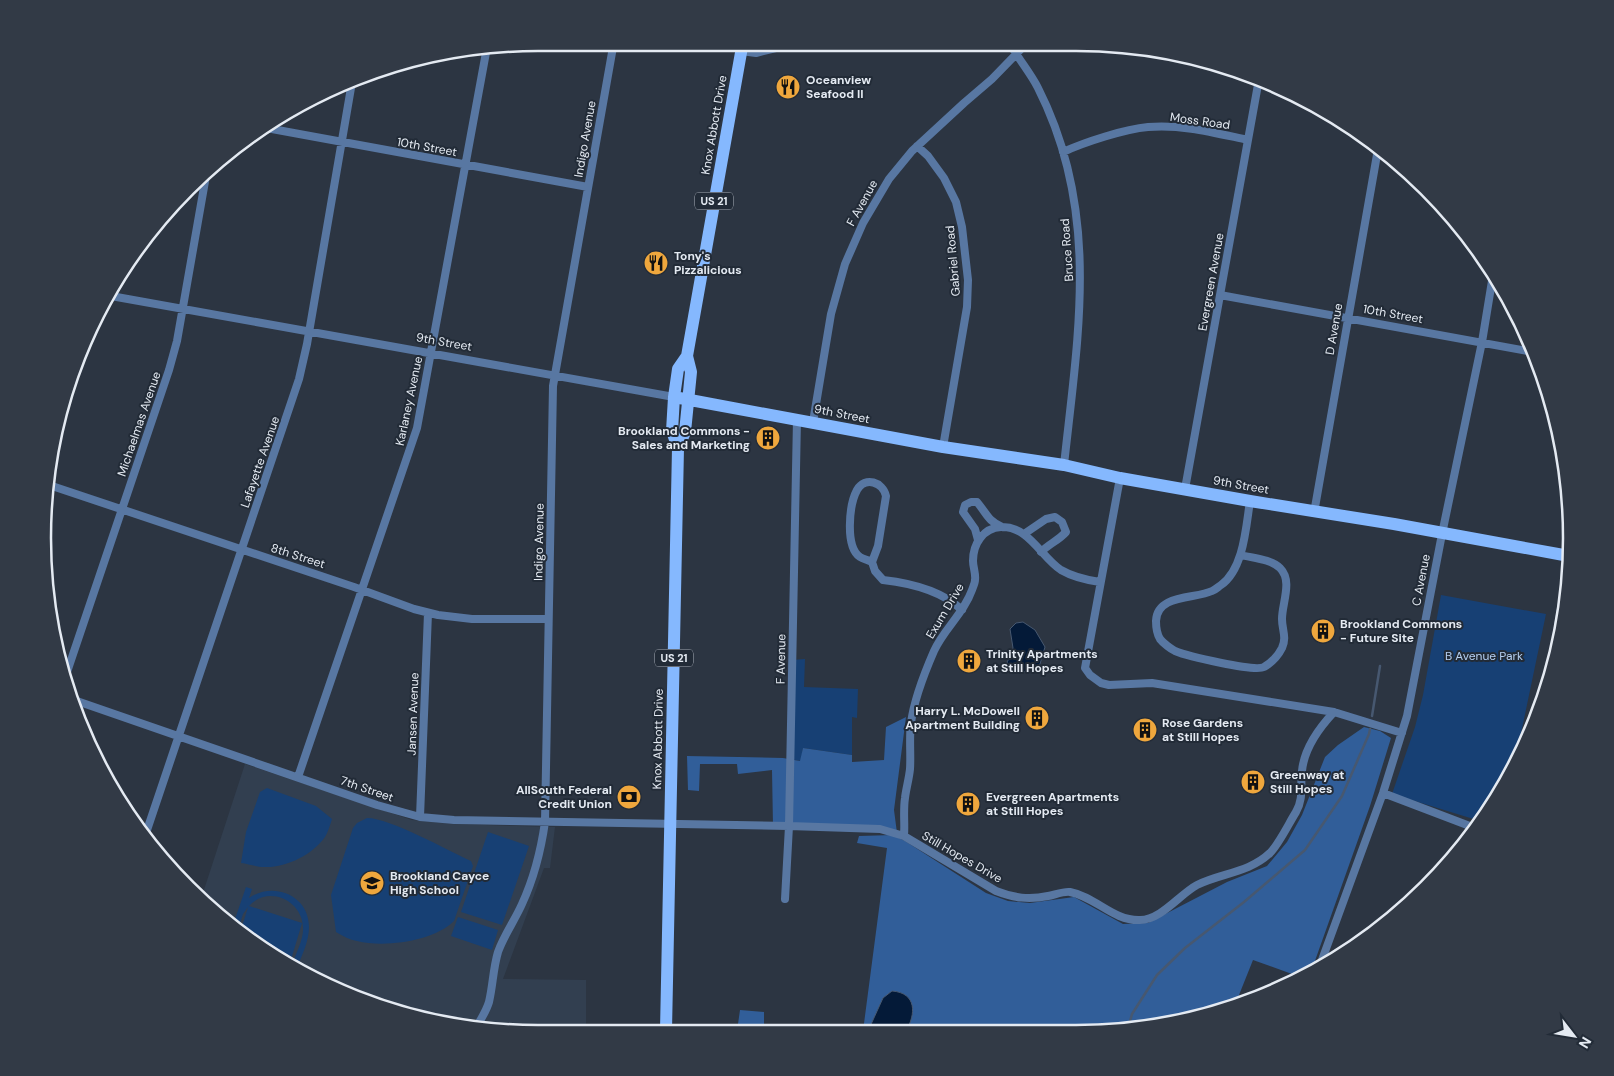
<svg xmlns="http://www.w3.org/2000/svg" width="1614" height="1076" font-family="'DM Sans',sans-serif">
  <rect width="100%" height="100%" fill="#2c3542"/>
  <path fill="#323f50" d="M245,764L412,820L452,824L555,827L550,868H544L503,979L586,980V1030L473,1029L379,1007L319,983L211,910L201,899Z"/>
  <path fill="#174074" d="M1441,595L1546,614L1520,738L1509,775L1505,786L1480,821L1392,794L1415,727L1423,695Z
    M805,659L804,687L858,689L857,718L852,717V755L803,748L801,761L790,759L792,660Z
    M267,788L316,806L332,819C330,825 328,832 325,837C312,855 286,868 264,867C257,867 249,864 241,863L246,832L260,792Z
    M367,818C390,818 447,850 471,861L473,866L454,921C434,941 385,948 357,941C350,940 343,936 336,932L331,895L353,828L357,823Z
    M488,832L529,846L502,925L461,912Z
    M246,887L252,889L249,898C273,881 309,895 309,927C309,941 302,955 297,968L292,965C296,953 304,939 303,927C302,900 268,885 249,906L302,923L290,963L241,930L248,907L243,914L238,929L233,925Z
    M458,917L498,930L492,950L451,936Z"/>
  <path fill="#315e99" d="M906,717L894,810L897,833L773,826L772,770L738,774L737,764H700L699,791L688,790L687,756L783,758L800,761L803,748L852,755V762L884,760L886,727Z
    M1364,727L1380,731L1391,738L1370,806L1311,972L1303,978L1253,960L1235,1005L1204,1017L1108,1032L863,1031L887,848L857,843L859,836L893,835L905,841L986,893L1008,901L1030,903L1074,897L1123,924L1148,923L1227,882L1267,866L1287,842L1302,815L1325,757L1338,745Z
    M740,1010L764,1012V1031H737Z"/>
  <path fill="#041a38" stroke="#475870" d="M1023,622L1035,630L1045,647L1040,664L1030,673L1018,670L1013,665L1008,664L1007,662L1012,654L1013,648L1010,629L1016,623Z
    M892,991C917,993 916,1014 906,1031H868L883,998Z"/>
  <g fill="none" stroke-linecap="round" stroke-linejoin="round">
    <path stroke="#475870" stroke-width="2.5" d="M1372,716L1380,666
      M1128,1029L1132,1014L1157,975L1185,948L1244,902L1305,850L1342,796L1369,734L1370,729"/>
    <path stroke="#5877a2" stroke-width="8" d="M1012,47C1020,61 1031,74 1038,88C1101,212 1078,335 1064,465
      M741,51L756,53L780,47
      M261,127L588,187
      M917,146L928,156L944,178L956,202L962,227L968,280L967,307L943,447
      M1063,152C1085,142 1125,129 1148,127C1182,124 1215,133 1248,140
      M1220,295L1533,352
      M111,296L674,397
      M813,422L831,314L845,264L863,223L889,179L912,151L964,103L992,79L1023,47
      M1120,478L1085,668L1090,675L1101,683L1109,685L1152,683L1334,712
      M46,484L354,587L414,609L438,615L472,619H548
      M1185,489L1259,79
      M1314,513L1378,149
      M1024,534L1046,519L1055,517L1062,522L1066,532C1059,540 1049,544 1041,552
      M978,540L975,529L963,512L965,505L971,502H977C987,514 988,521 1002,527
      M1241,555C1252,558 1271,559 1280,568C1293,581 1282,603 1282,619C1282,630 1287,637 1282,648C1278,656 1271,663 1264,667C1254,672 1187,656 1175,651C1171,649 1163,643 1160,639C1157,634 1156,627 1156,621C1157,594 1195,599 1212,591C1215,590 1218,587 1221,585C1244,569 1246,526 1250,501
      M872,562L878,546L886,496C883,482 865,476 857,490C849,505 845,547 860,557C863,559 868,560 872,562L875,571L883,580C910,583 942,591 962,610
      M65,678L169,370L177,341L207,170
      M1548,687L1569,561
      M71,699L377,805L420,817L454,820L789,826L880,829L904,836L996,891C1014,898 1029,900 1048,896C1054,895 1064,891 1070,892C1096,897 1113,921 1140,920C1161,920 1180,894 1197,885C1221,873 1249,873 1270,853C1279,844 1289,823 1296,812C1304,798 1300,786 1302,771C1304,749 1319,728 1334,712L1402,733
      M298,777L417,428L487,47
      M1383,793L1475,828
      M420,817L428,613
      M904,836C905,824 903,811 905,798C906,789 909,779 910,769C911,754 909,738 911,723C914,699 924,674 934,651C944,629 964,613 972,590C973,587 975,583 975,580C976,574 973,567 973,561C973,544 983,528 1001,527C1029,526 1041,557 1061,570C1073,577 1086,580 1100,582
      M144,839L299,379L307,344L352,82
      M785,899L789,826L797,419
      M1319,968L1383,793L1407,716L1442,534L1482,342L1493,275
      M475,1029C480,1021 486,1012 489,1002C493,985 493,969 498,952C504,935 515,920 522,904C534,878 541,850 545,822L553,386L613,47"/>
    <path stroke="#85b8fe" stroke-width="12" d="M674,397L943,447L1064,465L1120,478L1250,501L1394,524L1569,556
      M678,448L672,431L674,397L678,369L687,356
      M666,1030L678,448L685,432L691,372L687,356L742,47"/>
  </g>
  <defs>
    <symbol id="restaurant-disc" viewBox="-11 -11 22 22"><circle r="9.5" fill="#efa73d" stroke="#222b37"/><path d="M-5-6h1v4h1v-4h1v4h1v-4h1v5L-1.5 .5V6h-2V.5L-5-1ZM5-6V6H3V1.5H1.5Q1.5-4 5-6Z" fill="#111"/></symbol>
    <symbol id="building-disc" viewBox="-11 -11 22 22"><circle r="9.5" fill="#efa73d" stroke="#222b37"/><path d="M-4-6H4V6H1V3H-1V6H-4ZM-2.5-4.3h1.7v1.8h-1.7ZM.8-4.3h1.7v1.8H.8ZM-2.5-1h1.7V.8h-1.7ZM.8-1h1.7V.8H.8Z" fill="#111"/></symbol>
    <symbol id="bank-disc" viewBox="-11 -11 22 22"><circle r="9.5" fill="#efa73d" stroke="#222b37"/><path d="M-6-4H6V4H-6ZM0-2.3a2.3 2.3 0 1 0 0 4.6a2.3 2.3 0 1 0 0-4.6Z" fill="#111"/></symbol>
    <symbol id="school-disc" viewBox="-11 -11 22 22"><circle r="9.5" fill="#efa73d" stroke="#222b37"/><path d="M0-5L7-2L0 1L-7-2ZM-4 1L0 2.5L4 1V4Q0 6-4 4Z" fill="#111"/></symbol>
  </defs>
  <g fill-rule="evenodd">
    <use href="#restaurant-disc" x="774" y="73" width="28" height="28"/>
    <use href="#restaurant-disc" x="642" y="249" width="28" height="28"/>
    <use href="#building-disc" x="754" y="424" width="28" height="28"/>
    <use href="#building-disc" x="1309" y="617" width="28" height="28"/>
    <use href="#building-disc" x="955" y="647" width="28" height="28"/>
    <use href="#building-disc" x="1023" y="704" width="28" height="28"/>
    <use href="#building-disc" x="1131" y="716" width="28" height="28"/>
    <use href="#building-disc" x="1239" y="768" width="28" height="28"/>
    <use href="#bank-disc" x="615" y="783" width="28" height="28"/>
    <use href="#building-disc" x="954" y="790" width="28" height="28"/>
    <use href="#school-disc" x="358" y="869" width="28" height="28"/>
  </g>
  <g text-anchor="middle" stroke-width="4" stroke-linejoin="round" paint-order="stroke">
    <g fill="#222b37" stroke="#aab1ba" stroke-width="1">
      <rect x="695" y="192.5" width="38" height="17" rx="4"/>
      <rect x="655" y="649.5" width="38" height="17" rx="4"/>
    </g>
    <g font-size="11" font-weight="bold" fill="#e4eaf2">
      <text x="714" y="205">US 21</text>
      <text x="674" y="662">US 21</text>
    </g>
    <g font-size="12" font-weight="bold" fill="#e4eaf2" stroke="#222b37" text-anchor="start">
      <text x="806" y="84">Oceanview<tspan x="806" dy="14">Seafood II</tspan></text>
      <text x="674" y="260">Tony's<tspan x="674" dy="14">Pizzalicious</tspan></text>
      <text x="750" y="435" text-anchor="end">Brookland Commons -<tspan x="750" dy="14">Sales and Marketing</tspan></text>
      <text x="1340" y="628">Brookland Commons<tspan x="1340" dy="14">- Future Site</tspan></text>
      <text x="986" y="658">Trinity Apartments<tspan x="986" dy="14">at Still Hopes</tspan></text>
      <text x="1020" y="715" text-anchor="end">Harry L. McDowell<tspan x="1020" dy="14">Apartment Building</tspan></text>
      <text x="1162" y="727">Rose Gardens<tspan x="1162" dy="14">at Still Hopes</tspan></text>
      <text x="1270" y="779">Greenway at<tspan x="1270" dy="14">Still Hopes</tspan></text>
      <text x="612" y="794" text-anchor="end">AllSouth Federal<tspan x="612" dy="14">Credit Union</tspan></text>
      <text x="986" y="801">Evergreen Apartments<tspan x="986" dy="14">at Still Hopes</tspan></text>
      <text x="390" y="880">Brookland Cayce<tspan x="390" dy="14">High School</tspan></text>
    </g>
    <g font-size="12" fill="#e4eaf2" stroke="#222b37">
      <text transform="translate(1200 121) rotate(8)" y="4">Moss Road</text>
      <text transform="translate(714 125) rotate(-80)" y="4">Knox Abbott Drive</text>
      <text transform="translate(585 139) rotate(-80)" y="4">Indigo Avenue</text>
      <text transform="translate(427 147) rotate(10)" y="4">10th Street</text>
      <text transform="translate(862 203) rotate(-61)" y="4">F Avenue</text>
      <text transform="translate(1067 250) rotate(-94)" y="4">Bruce Road</text>
      <text transform="translate(953 261) rotate(-95)" y="4">Gabriel Road</text>
      <text transform="translate(1211 282) rotate(-80)" y="4">Evergreen Avenue</text>
      <text transform="translate(1393 314) rotate(10)" y="4">10th Street</text>
      <text transform="translate(1334 329) rotate(-80)" y="4">D Avenue</text>
      <text transform="translate(444 342) rotate(10)" y="4">9th Street</text>
      <text transform="translate(409 401) rotate(-78)" y="4">Karlaney Avenue</text>
      <text transform="translate(842 414) rotate(11)" y="4">9th Street</text>
      <text transform="translate(139 424) rotate(-71)" y="4">Michaelmas Avenue</text>
      <text transform="translate(260 462) rotate(-71)" y="4">Lafayette Avenue</text>
      <text transform="translate(1241 485) rotate(10)" y="4">9th Street</text>
      <text transform="translate(539 542) rotate(-89)" y="4">Indigo Avenue</text>
      <text transform="translate(298 556) rotate(18)" y="4">8th Street</text>
      <text transform="translate(1421 580) rotate(-79)" y="4">C Avenue</text>
      <text transform="translate(945 611) rotate(-59)" y="4">Exum Drive</text>
      <text transform="translate(781 659) rotate(-89)" y="4">F Avenue</text>
      <text transform="translate(413 714) rotate(-88)" y="4">Jansen Avenue</text>
      <text transform="translate(658 739) rotate(-89)" y="4">Knox Abbott Drive</text>
      <text transform="translate(367 789) rotate(19)" y="4">7th Street</text>
      <text transform="translate(962 857) rotate(30)" y="4">Still Hopes Drive</text>
    </g>
    <g font-size="12" fill="#b4cef0" stroke="#222b37">
      <text x="1484" y="660">B Avenue Park</text>
    </g>
  </g>
  <path d="M0 0H1614V1076H0ZM538 51H1076A487 487 0 0 1 1563 538V538A487 487 0 0 1 1076 1025H538A487 487 0 0 1 51 538V538A487 487 0 0 1 538 51Z" fill="#323a46" fill-rule="evenodd"/>
  <path fill="none" stroke="#e4eaf2" stroke-width="2.5" d="M538 51H1076A487 487 0 0 1 1563 538V538A487 487 0 0 1 1076 1025H538A487 487 0 0 1 51 538V538A487 487 0 0 1 538 51Z"/>
  <g transform="translate(1574 1036) rotate(121)" stroke="#222b37" stroke-width="4" paint-order="stroke">
  <path d="M0-4L9 19L0 12L-9 19Z" fill="#e4eaf2"/>
  <text y="-8" font-size="14" font-weight="bold" text-anchor="middle" fill="#e4eaf2">N</text>
  </g>
</svg>
